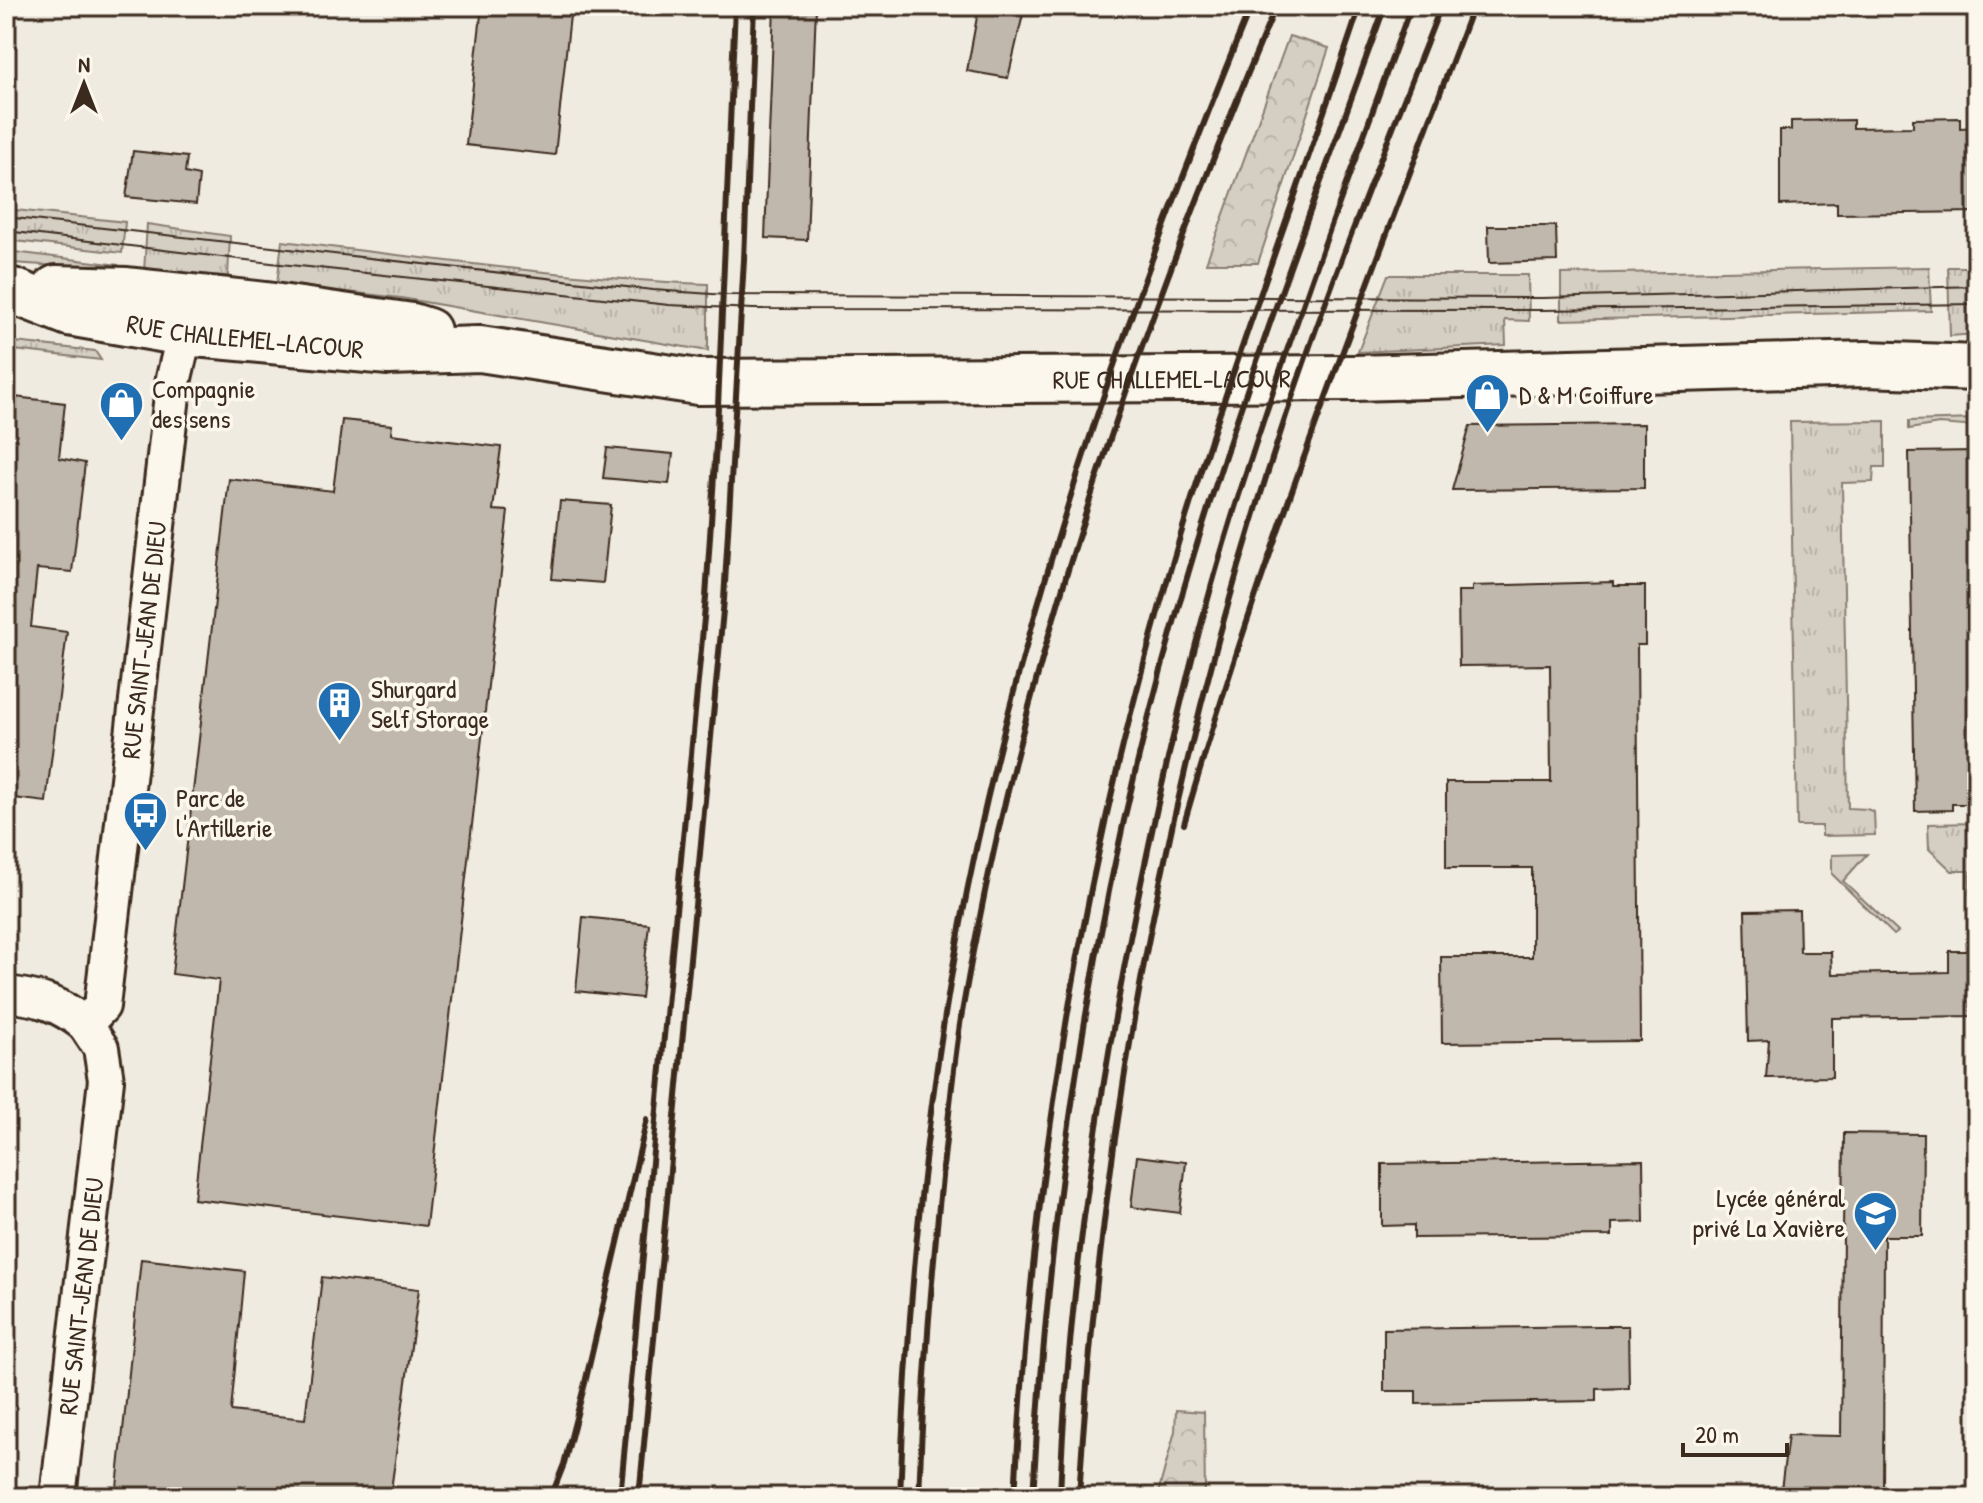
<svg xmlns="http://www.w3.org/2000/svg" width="1983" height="1503" font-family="'Patrick Hand',sans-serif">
  <defs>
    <pattern id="grass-tufts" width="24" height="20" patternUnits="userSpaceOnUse" patternTransform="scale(2)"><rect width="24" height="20" fill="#d5cec3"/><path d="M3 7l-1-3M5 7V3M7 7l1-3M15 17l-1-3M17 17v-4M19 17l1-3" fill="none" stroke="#b8b1a7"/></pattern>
    <pattern id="forest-crowns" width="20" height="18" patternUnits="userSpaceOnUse" patternTransform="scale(2)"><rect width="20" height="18" fill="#d5cec3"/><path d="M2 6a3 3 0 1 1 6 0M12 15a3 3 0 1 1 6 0" fill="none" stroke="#b8b1a7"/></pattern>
  </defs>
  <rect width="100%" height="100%" fill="#f0ebe0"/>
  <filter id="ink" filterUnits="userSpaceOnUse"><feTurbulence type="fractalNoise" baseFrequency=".0125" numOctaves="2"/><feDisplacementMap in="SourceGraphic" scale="16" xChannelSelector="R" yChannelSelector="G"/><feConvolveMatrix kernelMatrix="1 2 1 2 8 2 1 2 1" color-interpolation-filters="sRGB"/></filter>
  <g filter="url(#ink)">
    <path fill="url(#grass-tufts)" stroke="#887c70" stroke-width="2" d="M6,209L125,222L122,253L6,240Z
      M147,224L230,236L228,276L144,272Z
      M282,241C423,258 566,278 708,284V351L401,298L277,284Z
      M14,252L118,265V270L13,263Z
      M1929,267L1931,311L1561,320V274Z
      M1948,267H1977V334L1950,336Z
      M1388,275H1528L1529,321L1505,320L1506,345L1358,352Z
      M6,341L95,351L101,360L6,349Z
      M1977,419V427L1939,424L1909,429V421Z
      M1885,421V467H1874L1873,482L1842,483L1848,808L1867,809L1874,812L1875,835L1822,836V826H1797L1790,422Z
      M1977,823V895H1970L1969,871H1952L1929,849L1928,824Z
      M1867,854L1843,881L1898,932L1894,935L1832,874V855Z"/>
    <path fill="url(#forest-crowns)" stroke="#887c70" stroke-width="2" d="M1289,36L1329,48L1258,263H1206Z
      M1176,1410L1204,1412L1205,1497H1157L1175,1431Z"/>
    <path fill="#c0b8ad" stroke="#3b2a1e" stroke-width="2" d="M482,6H571L555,155L466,145Z
      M774,6H816L807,240L765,238Z
      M979,6H1025L1008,78L967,71Z
      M1960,118V128L1977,127V212L1837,214V203L1780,205V130H1791V121L1853,120V128L1913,127V119Z
      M133,151L187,157L185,173L199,176L196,204L126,197Z
      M1488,226H1556L1557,261L1489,263Z
      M6,396L65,403L59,458L85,463L72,572L37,569L31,627L67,632L46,802L6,797Z
      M342,420L392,425L391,434L501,447L493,510L508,511L426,1226L194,1199L219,980L172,974L229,479L333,491Z
      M1644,424V488L1452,490L1470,426Z
      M607,448L673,454L669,484L603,478Z
      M1975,451L1977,804H1952V810L1915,811L1909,452Z
      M560,501L611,505L603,583L552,579Z
      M1613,582V586H1645V645H1637L1640,1041L1442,1043L1441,957H1532V868H1446V782H1551L1550,665L1459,666L1458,591H1472V586Z
      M1799,910L1800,952H1831L1832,974L1949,972V951H1977V1016L1832,1018V1077L1766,1078L1769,1040L1748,1041L1745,911Z
      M583,917L649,924L641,998L576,991Z
      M1844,1133L1923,1134L1922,1236H1884L1883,1497H1780L1788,1435L1841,1436Z
      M1137,1156L1186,1162L1180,1213L1131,1207Z
      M1643,1160L1644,1222L1612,1223V1236L1414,1238V1225L1382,1226V1164Z
      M141,1259L244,1271L231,1411L305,1419L322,1277L419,1289L390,1497H116Z
      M1598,1326H1628L1629,1388L1597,1389V1401L1416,1404V1391H1384V1329Z"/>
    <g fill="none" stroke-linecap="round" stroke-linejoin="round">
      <defs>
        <g id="street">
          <path d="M6,994C40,998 58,1003 85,1024"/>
          <path id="s1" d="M58,1497L106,1080L101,1048L85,1024L102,1006L174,378L190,310"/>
        </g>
        <g id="secondary">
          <path d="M56,288L127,290L266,305L412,326L428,331"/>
          <path id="s2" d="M13,291L69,313L184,333L389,352L480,349L698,382L1354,378L1866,364L1977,368"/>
        </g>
      </defs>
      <use href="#street" stroke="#3b2a1e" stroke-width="40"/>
      <use href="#secondary" stroke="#3b2a1e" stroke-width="50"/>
      <use href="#street" stroke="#fbf7ec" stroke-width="34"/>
      <use href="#secondary" stroke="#fbf7ec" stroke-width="44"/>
      <path stroke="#3b2a1e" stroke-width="2" d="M6,217L653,290L727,295L1543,298L1977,286
        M6,231L271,263L669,305L753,309L1542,310L1977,304"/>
      <path stroke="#3b2a1e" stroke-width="6" d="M1184,824C1264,546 1371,277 1473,6
        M551,1497L564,1464L585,1383L647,1119
        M620,1497L706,597L717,430L735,6
        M639,1497L724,600L744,260L754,6
        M900,1497C908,1278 930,1059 977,844C1040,556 1139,279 1251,6
        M919,1497C923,1381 932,1265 945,1149C950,1106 954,1061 961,1018C1020,668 1138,332 1276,6
        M1015,1497C1031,1177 1084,854 1177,547C1232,365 1300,187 1360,6
        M1033,1497C1050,1178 1101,860 1194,554C1250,369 1319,188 1385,6
        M1060,1497C1067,1299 1097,1101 1136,907C1163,776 1192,645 1232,517C1286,345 1349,176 1411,6
        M1079,1497C1100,1136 1167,778 1280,434C1327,289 1385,148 1441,6"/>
    </g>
  </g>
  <defs>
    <symbol id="shop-pin" viewBox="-11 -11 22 30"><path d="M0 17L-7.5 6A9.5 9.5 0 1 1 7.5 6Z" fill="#1f6fb2" stroke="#fbf7ec"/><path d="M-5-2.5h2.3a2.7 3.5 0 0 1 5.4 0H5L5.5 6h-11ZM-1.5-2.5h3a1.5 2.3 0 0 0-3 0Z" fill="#fff"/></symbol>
    <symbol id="building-pin" viewBox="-11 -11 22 30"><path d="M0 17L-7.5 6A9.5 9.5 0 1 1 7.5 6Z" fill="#1f6fb2" stroke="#fbf7ec"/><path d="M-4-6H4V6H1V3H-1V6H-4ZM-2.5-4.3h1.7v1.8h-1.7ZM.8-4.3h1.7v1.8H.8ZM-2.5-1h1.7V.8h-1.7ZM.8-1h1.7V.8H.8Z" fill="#fff"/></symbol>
    <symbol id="bus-pin" viewBox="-11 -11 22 30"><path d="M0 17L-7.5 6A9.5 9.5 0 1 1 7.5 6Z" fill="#1f6fb2" stroke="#fbf7ec"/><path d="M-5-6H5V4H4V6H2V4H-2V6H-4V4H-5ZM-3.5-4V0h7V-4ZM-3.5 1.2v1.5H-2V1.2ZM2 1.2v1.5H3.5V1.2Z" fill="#fff"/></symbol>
    <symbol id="school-pin" viewBox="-11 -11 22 30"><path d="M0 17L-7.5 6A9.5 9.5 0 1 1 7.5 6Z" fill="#1f6fb2" stroke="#fbf7ec"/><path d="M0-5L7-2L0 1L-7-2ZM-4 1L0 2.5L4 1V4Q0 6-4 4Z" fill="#fff"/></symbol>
  </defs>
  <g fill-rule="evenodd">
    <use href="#shop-pin" x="1462" y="370" width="51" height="69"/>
    <use href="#shop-pin" x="96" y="378" width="51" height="69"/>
    <use href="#building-pin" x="314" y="678" width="51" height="69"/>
    <use href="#bus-pin" x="120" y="788" width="51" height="69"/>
    <use href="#school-pin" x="1850" y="1188" width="51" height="69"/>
  </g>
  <g text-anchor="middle" stroke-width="7" stroke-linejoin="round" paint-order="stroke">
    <g font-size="26" fill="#3b2a1e" stroke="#fbf7ec">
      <text dy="9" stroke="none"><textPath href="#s2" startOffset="238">RUE CHALLEMEL-LACOUR</textPath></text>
      <text dy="9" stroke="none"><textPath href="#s2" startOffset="1168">RUE CHALLEMEL-LACOUR</textPath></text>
      <text dy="9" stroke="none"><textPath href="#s1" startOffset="874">RUE SAINT-JEAN DE DIEU</textPath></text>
      <text dy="9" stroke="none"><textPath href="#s1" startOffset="202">RUE SAINT-JEAN DE DIEU</textPath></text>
    </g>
    <g font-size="26" fill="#3b2a1e" stroke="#fbf7ec" text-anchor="start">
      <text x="152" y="398">Compagnie<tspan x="152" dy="30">des sens</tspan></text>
      <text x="1519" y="404">D &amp; M Coiffure</text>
      <text x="371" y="698">Shurgard<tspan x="371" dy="30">Self Storage</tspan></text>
      <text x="176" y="807">Parc de<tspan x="176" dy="30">l'Artillerie</tspan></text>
      <text x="1845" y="1207" text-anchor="end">Lycée général<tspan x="1845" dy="30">privé La Xavière</tspan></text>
    </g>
  </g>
  <rect width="1983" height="1503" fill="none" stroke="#fbf7ec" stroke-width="32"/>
  <rect x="16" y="16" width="1951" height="1471" fill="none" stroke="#3b2a1e" stroke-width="3" filter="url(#ink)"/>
  <g transform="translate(84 84)" stroke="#fbf7ec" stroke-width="6" paint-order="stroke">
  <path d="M0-6L14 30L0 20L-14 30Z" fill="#3b2a1e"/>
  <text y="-12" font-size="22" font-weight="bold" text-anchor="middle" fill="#3b2a1e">N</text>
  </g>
  <path d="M1683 1443v12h104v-12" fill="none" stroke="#3b2a1e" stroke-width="4"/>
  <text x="1695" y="1443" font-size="24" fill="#3b2a1e" stroke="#fbf7ec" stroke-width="6" paint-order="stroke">20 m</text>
</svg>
